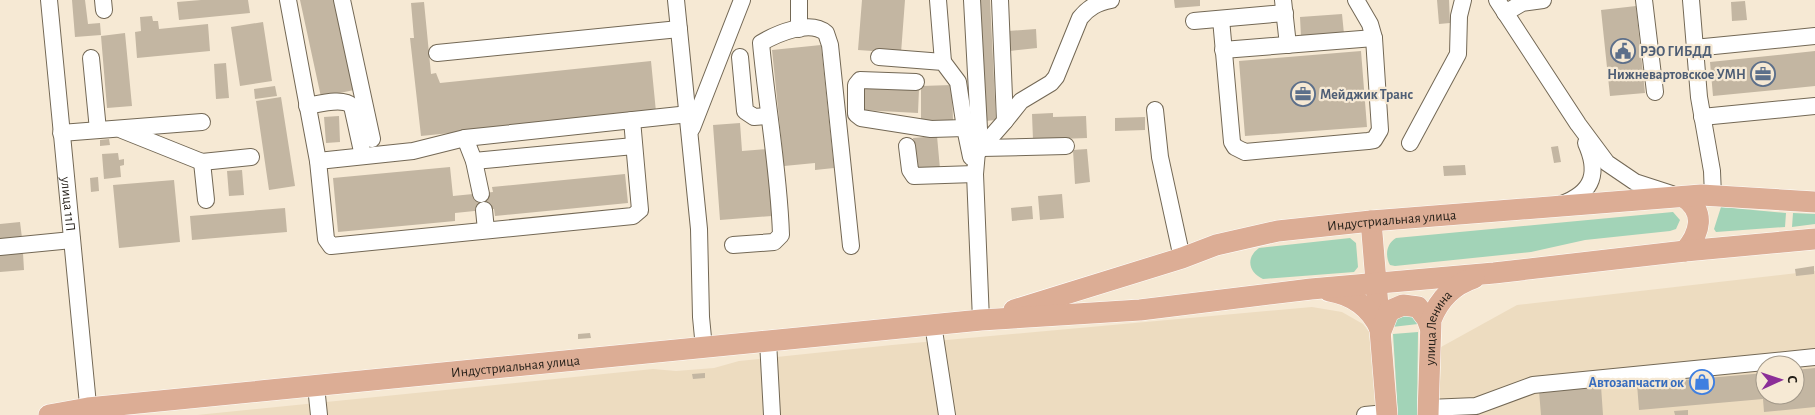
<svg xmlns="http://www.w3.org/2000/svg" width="1815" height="415" font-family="'Alegreya Sans',sans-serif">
  <rect width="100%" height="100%" fill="#f6e9d4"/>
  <path fill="#eddcc0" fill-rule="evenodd" d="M1815,271V415H1439L1441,347L1517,305ZM1765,365H1795V395H1765Z
    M1312,307L1342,312L1363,324L1370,333L1377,415H197L653,369L676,371L714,368L739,361L892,345Z"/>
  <path fill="#a2d3b7" d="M1721,207L1786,213L1785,227L1716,232L1714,229Z
    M1673,212L1680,220L1676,229L1670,231L1585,240L1531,252L1395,266L1390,265C1385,256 1386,244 1396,238Z
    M1793,213L1815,214V224L1792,227Z
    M1350,238L1356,243L1358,267L1354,272L1263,279C1249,273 1245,258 1259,248Z
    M1411,314L1418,324L1392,327L1393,320Z
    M1418,332L1417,415H1398L1393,334Z"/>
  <path fill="#c3b6a2" d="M72,0H85L88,24L100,23L101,35L75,37Z
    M201,0H248L250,13L179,20L177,2Z
    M300,0H334L354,90L321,97Z
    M862,0H905L901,53L858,50Z
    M979,0H990L996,120L985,121Z
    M1174,0H1200V6L1175,8Z
    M1437,0H1449L1450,23L1439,24Z
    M1745,1L1747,20L1732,21L1731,2Z
    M424,2L431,74L436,73L440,83L651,61L656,112L421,136L410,38H414L411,3Z
    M1636,6L1645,93L1610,96L1601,10Z
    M1342,14L1344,34L1301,37L1300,17Z
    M152,16L153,21H158L159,29L208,24L210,51L137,58L135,32L141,31L140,17Z
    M263,22L272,81L240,86L231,27Z
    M1036,29L1037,48L1010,51L1008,31Z
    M125,33L132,106L107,108L101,36Z
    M821,45L834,168L815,170V163L784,166L772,50Z
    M1361,51L1367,127L1245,136L1239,61Z
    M1815,51V86L1713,96L1710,62Z
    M226,63L229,98L216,99L214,64Z
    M952,85L953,121L921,122V86Z
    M275,86L277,96L255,99L254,89Z
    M862,86L919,89L918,113L861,110Z
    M281,97L295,186L269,190L256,101Z
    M1053,113V117L1086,116L1087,138L1033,140L1032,114Z
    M339,116L340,142L326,143L324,117Z
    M1145,117V130L1115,131V118Z
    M740,123L742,151L768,149L772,216L720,220L713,125Z
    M937,136L940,169L916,171L913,138Z
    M109,139L110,145L100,146V140Z
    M1558,146L1561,162L1554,163L1551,147Z
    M1087,149L1090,182L1075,184L1073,150Z
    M118,153L119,160L124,159V165L120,166L121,177L104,179L102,154Z
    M1465,165L1466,175L1444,176L1443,166Z
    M450,167L453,196L493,192L492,187L625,174L628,203L495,216L494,209L455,213V221L338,232L333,178Z
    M242,170L244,195L229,196L227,171Z
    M98,177L99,191L91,192L90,178Z
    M174,180L180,242L119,248L113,185Z
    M1062,194L1064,218L1040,220L1038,196Z
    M1032,206L1033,219L1012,221L1011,208Z
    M285,208L287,232L192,240L190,216Z
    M20,222L22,238L0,240V224Z
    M23,253L24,270L0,272V255Z
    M1814,266V274L1796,276L1795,269Z
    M590,333L591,338L578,339V334Z
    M1815,368V407L1764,412L1763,399L1639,410L1637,384L1765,373V395H1795V370Z
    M705,373V378L693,379L692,374Z
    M1601,386L1603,415H1541L1539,391Z
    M1688,410V415H1675L1674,411Z"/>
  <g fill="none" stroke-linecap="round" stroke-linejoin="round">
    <defs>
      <g id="minor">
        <path id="s1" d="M49,0L89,415"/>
        <path d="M103,0L104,10"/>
        <path d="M288,0L318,161L326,239L331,246L633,216L640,210L632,120"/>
        <path d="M342,0L372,139"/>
        <path d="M676,0L699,229L701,317L704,348"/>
        <path d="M938,0L943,62"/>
        <path d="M972,0L979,129L975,174L981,320"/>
        <path d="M1283,0L1288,45"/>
        <path d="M1497,0L1578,124L1607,163L1635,182L1672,194"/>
        <path d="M1644,0L1655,92"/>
        <path d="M1691,0L1699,97L1712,171L1713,196"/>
        <path d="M1505,13L1522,3L1543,0"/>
        <path d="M1221,19L1232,142L1235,147L1245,152L1368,141L1374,140L1380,130L1374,38L1370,24L1356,0"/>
        <path d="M1194,21L1285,13"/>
        <path d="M799,29V0"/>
        <path d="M1694,48L1815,36"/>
        <path d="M1223,50L1374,38"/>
        <path d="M437,53L679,29"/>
        <path d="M740,57L745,111L754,117L768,116"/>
        <path d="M879,57L943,62L958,82L965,128"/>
        <path d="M91,58L98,130"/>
        <path d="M916,82L860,80L856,85V114L861,118L931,129L965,128L971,157"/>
        <path d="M307,106C319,104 343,97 352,106L363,156"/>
        <path d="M1155,110L1160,157L1182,258"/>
        <path d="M1702,117L1815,106"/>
        <path d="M1005,121L1021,101L1051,83L1056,77L1080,18C1089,7 1097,3 1111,0"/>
        <path d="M692,128L742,0"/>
        <path d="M122,130L202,162L251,157"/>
        <path d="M61,133L202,122"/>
        <path d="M465,138L474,161L481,194"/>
        <path d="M1410,143L1458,54L1459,16L1463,0"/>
        <path d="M907,146L910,170L914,176L975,174"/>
        <path d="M981,148L1066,146"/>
        <path d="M977,153L1005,121L1000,0"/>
        <path d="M318,161L413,151L465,138L689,114"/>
        <path d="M474,161L634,146"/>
        <path d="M202,162L206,200"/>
        <path d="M1562,204C1594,192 1599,172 1586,143"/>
        <path d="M484,210L486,230"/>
        <path d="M733,245L774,242L781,235C779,171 767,108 761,43C776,34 810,19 826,33L830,45L851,246"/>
        <path d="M0,247L72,240"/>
        <path d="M933,324L947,415"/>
        <path d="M768,341L772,415"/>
        <path d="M316,386L319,415"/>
        <path d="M1428,408L1476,406L1533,385L1815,357"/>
        <path d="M1365,415L1386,413"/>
      </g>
      <g id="major">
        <path d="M1684,197C1706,212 1700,233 1685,251"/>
        <path d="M1371,221L1387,415"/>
        <path d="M1329,291C1353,295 1370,307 1380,329"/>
        <path id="s2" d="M1014,310L1182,258L1216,245L1278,231L1371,221L1701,195L1815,202"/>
        <path d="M1381,331L1389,311L1403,305L1418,307L1427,319L1430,327"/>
        <path id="s3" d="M49,415L88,408L981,320L1140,310L1311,289L1494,273L1685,251L1815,239"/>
        <path id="s4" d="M1428,415L1431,320C1439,299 1453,285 1474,278"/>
      </g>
    </defs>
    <use href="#minor" stroke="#736855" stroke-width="18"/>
    <use href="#major" stroke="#fff" stroke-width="22"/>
    <use href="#minor" stroke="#fff" stroke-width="16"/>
    <use href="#major" stroke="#dcad95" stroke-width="21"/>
  </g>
  <defs>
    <symbol id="civic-ring" viewBox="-11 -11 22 22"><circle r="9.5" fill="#f6e9d4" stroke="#5c6f8a" stroke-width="1.5"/><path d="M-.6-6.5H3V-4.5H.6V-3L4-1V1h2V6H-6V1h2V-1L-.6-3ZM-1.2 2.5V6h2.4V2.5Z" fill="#5c6f8a"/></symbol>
    <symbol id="office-ring" viewBox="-11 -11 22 22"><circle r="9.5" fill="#f6e9d4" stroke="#5c6f8a" stroke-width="1.5"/><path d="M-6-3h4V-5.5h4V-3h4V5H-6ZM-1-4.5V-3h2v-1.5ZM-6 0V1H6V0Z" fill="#5c6f8a"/></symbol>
    <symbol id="shop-ring" viewBox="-11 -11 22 22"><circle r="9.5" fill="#f6e9d4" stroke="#3f7fe0" stroke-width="1.5"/><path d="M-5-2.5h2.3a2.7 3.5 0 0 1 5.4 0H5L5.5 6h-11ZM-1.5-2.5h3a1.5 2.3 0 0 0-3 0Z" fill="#3f7fe0"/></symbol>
  </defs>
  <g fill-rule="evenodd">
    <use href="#civic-ring" x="1609" y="37" width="28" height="28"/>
    <use href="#office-ring" x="1749" y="60" width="28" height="28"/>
    <use href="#office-ring" x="1289" y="80" width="28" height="28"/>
    <use href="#shop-ring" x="1688" y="368" width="28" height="28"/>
  </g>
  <g text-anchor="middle" stroke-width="4.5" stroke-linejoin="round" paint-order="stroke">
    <g font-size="14" font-weight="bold" fill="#4e5e75" stroke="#f6e9d4" text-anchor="start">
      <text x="1640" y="56">РЭО ГИБДД</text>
      <text x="1746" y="79" text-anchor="end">Нижневартовское УМН</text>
      <text x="1320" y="99">Мейджик Транс</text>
    </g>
    <g font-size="14" fill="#241f18" stroke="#f6e9d4">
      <text dy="5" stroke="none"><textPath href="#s1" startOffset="205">улица 11П</textPath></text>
      <text dy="5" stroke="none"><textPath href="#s2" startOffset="390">Индустриальная улица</textPath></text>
      <text dy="5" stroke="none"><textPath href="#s4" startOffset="89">улица Ленина</textPath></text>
      <text dy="5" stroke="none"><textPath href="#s3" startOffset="469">Индустриальная улица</textPath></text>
    </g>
    <g font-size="14" font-weight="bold" fill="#366cbe" stroke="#f6e9d4" text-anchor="end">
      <text x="1684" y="387">Автозапчасти ок</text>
    </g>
  </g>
  <g transform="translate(1780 380) rotate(87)"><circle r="24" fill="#f6e9d4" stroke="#a29889"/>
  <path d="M0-4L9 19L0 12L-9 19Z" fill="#8b2e98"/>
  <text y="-8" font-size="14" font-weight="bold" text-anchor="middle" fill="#241f18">С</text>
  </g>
</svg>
